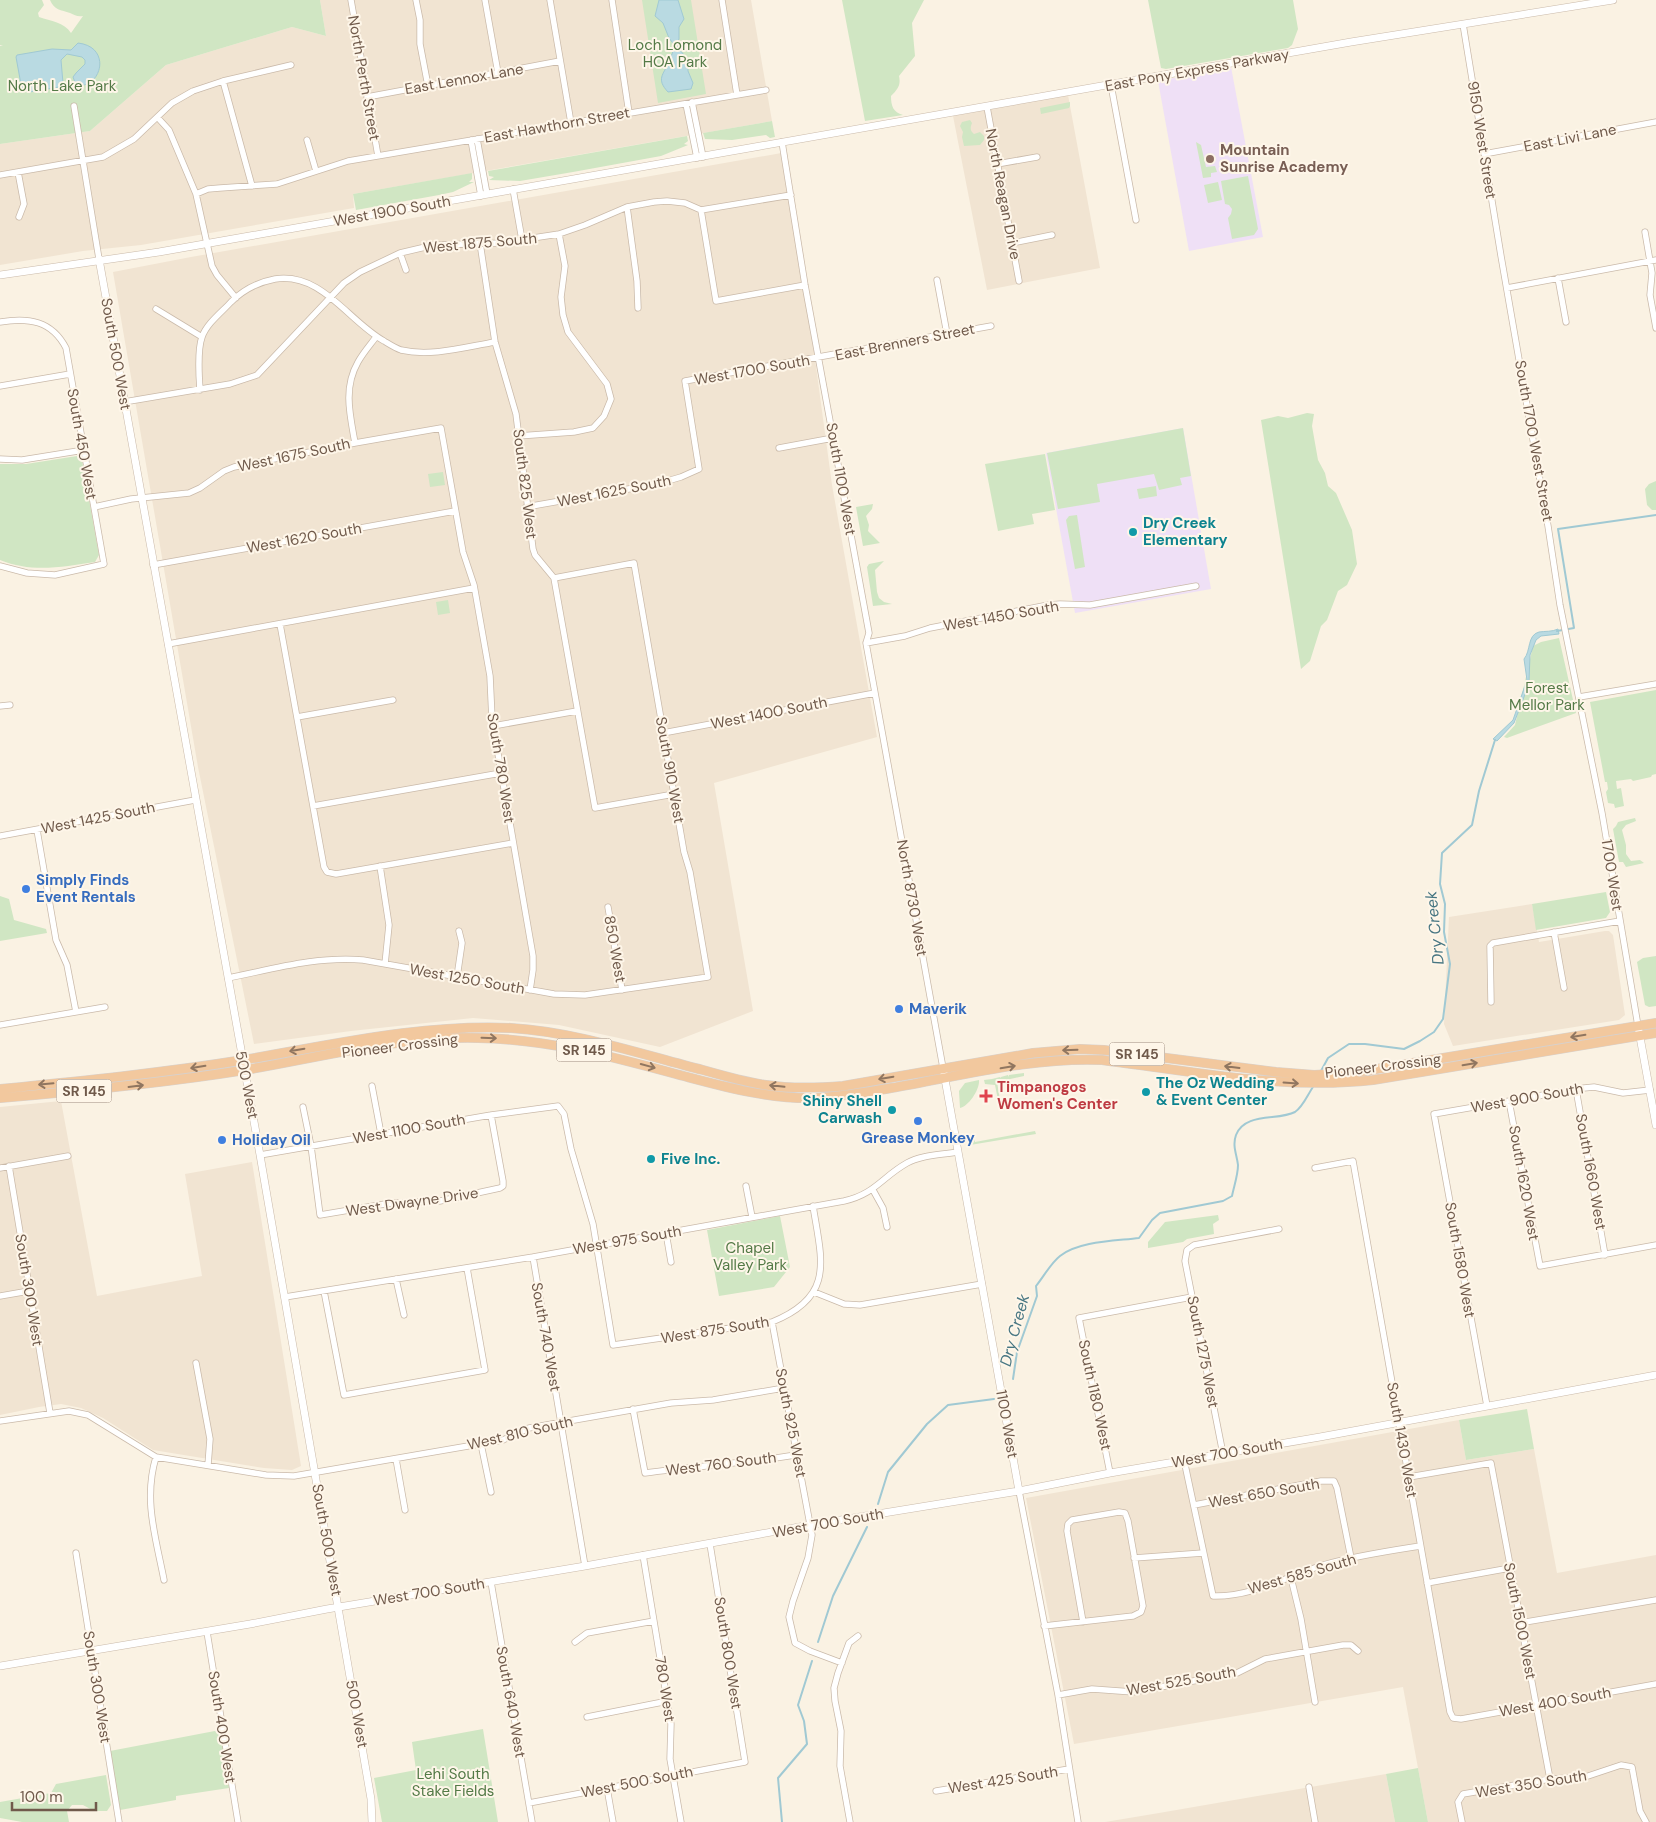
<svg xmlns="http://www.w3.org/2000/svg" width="1656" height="1822" font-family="'DM Sans',sans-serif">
  <rect width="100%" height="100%" fill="#faf2e3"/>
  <path fill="#f1e4d2" d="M320,0H751L772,121L353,194L354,208L141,245L83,251L0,265V144L90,131L166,65L292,27L326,36Z
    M1068,95L1100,268L987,290L953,116Z
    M787,152L832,485L877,737L714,783L753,1011L660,1047L559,1025L473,1018L351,1031L254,1044L198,767L113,272L191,257Z
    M1532,904L1539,942L1605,931H1609L1613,935L1625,1015L1619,1020L1453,1046L1444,1024L1449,917Z
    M61,1101L97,1296L202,1276L185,1174L252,1162L301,1466L292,1470L264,1468L153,1450L103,1418L81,1408L61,1404L39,1407L0,1415V1107Z
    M1459,1420L1466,1460L1534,1449L1557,1573L1656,1555V1822H1428L1403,1687L1074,1744L1026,1498Z
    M1386,1774L1395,1822H1105L1159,1813Z"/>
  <path fill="#efe0f6" d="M1231,67L1263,237L1189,251L1158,81Z
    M1183,428L1211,589L1075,613L1046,453Z"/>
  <path fill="#d0e6c3" d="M0,0H42L44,5L38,13L39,17C51,21 64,22 71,33L83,16C77,17 75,15 70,13C61,10 54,10 50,0H320L326,36L292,27L166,65L90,131L0,144V46L3,45H0Z
    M642,0H691L706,94L658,103Z
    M842,0H924L912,23L915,56L899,76C901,85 898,89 891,96C891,106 893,112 903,115L865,121Z
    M1148,0H1293L1298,29L1292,45L1288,48L1166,69L1161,68Z
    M1070,102V106L1069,108L1041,114L1040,108Z
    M970,120L972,123C970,128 970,131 974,134L980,132L984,136V140L980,145L964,146L962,137L963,132L960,126L962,122Z
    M772,121L775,137L770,138L766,135L732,140L705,139L703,133Z
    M687,136L688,141L684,144L688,145L661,156L573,172L520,181L489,180L494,177L489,176L488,171Z
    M1196,142L1201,145L1206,167L1215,166L1217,172L1211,173V177L1203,178Z
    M472,173V179L469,182H474L453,192L439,195L356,210L353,194Z
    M1248,176L1258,229L1254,235L1232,239L1228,218L1231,214L1232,209L1229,205L1225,204L1221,181Z
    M1218,182L1222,200L1208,203L1204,185Z
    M1307,413L1314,414L1312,426L1318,460L1325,473L1328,486L1336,493L1352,530L1357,564L1347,585L1338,591L1327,620L1321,626L1310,661L1301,669L1261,420L1278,416L1288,418Z
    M1183,428L1191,476L1180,478L1182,485L1159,490L1154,474L1097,484L1100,502L1058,509L1047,453Z
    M1045,454L1055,510L1032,514L1034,524L998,531L985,464Z
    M77,456L82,460L99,555L95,562C62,567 32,573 0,560V464H26Z
    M443,472L445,485L430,487L428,474Z
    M1656,481V510H1652L1647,505L1645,489L1649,484Z
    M1156,486L1157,496L1139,499L1137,489Z
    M873,504L872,509L866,516L869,525L868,531L880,543L863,546L856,507Z
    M1077,515L1085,567L1075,569L1066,520L1069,516Z
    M884,561L875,570L877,592L879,598L884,602L892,604L873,606L867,567L869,564Z
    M448,600L450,613L438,615L436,602Z
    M1559,638L1576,713L1507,738L1504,737L1515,725L1533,646L1541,642Z
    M1656,690V774L1652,775L1651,777L1633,781L1631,779L1616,781L1617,789L1621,788L1624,806L1615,808L1614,804L1608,803L1606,792L1608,789L1607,782H1605L1590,702Z
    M1635,818L1636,821L1626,825L1622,830L1626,845V854L1631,861L1640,860L1644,863L1626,867L1623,862H1619L1613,829L1616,826L1618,822Z
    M1606,892L1610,912L1606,918L1536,930L1532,904Z
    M0,896L9,899L14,920L46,929L47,933L0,941Z
    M1656,956V1006L1649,1007L1645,1005L1637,962L1643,958Z
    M1024,1073V1076L997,1082L1000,1100H998L995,1085L985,1084L984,1080L992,1079L1000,1077V1078L1001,1077L1008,1075L1009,1077V1075Z
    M979,1080C980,1089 969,1106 960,1108L959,1091L965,1083Z
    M1035,1131L1036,1134L970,1145L967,1138L974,1137L975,1142Z
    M1218,1215L1219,1220L1213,1224L1214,1234L1187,1239L1183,1242L1148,1248V1242L1165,1222Z
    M780,1216L790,1267L774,1287L719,1296L707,1230Z
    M1527,1409L1534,1449L1466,1460L1459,1420Z
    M483,1729L498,1822H382L374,1778L416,1770L412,1742Z
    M220,1730L229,1788L176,1796V1800L120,1810L110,1751Z
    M1418,1768L1428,1822H1395L1386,1774Z
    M106,1775L111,1805L107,1811H94L83,1805H72L67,1811L69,1822H22L0,1818V1802L51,1793L56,1784Z"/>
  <path fill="#b9dae2" stroke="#a0c9d3" d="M659,0H678L684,19L679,27V39L676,45L688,60V71L693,83L691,89L668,92C656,79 663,75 669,62C671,57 673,51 675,46L669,38L663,23L655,16Z
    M78,43C113,47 101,90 76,85L73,77L76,73L85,64V60L82,57L67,54L61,60L63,83L60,87L29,92L22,90L16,57L17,55L52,49L71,50Z
    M1558,629L1559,634L1541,636L1536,640L1530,655L1529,681L1524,697L1514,723L1497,741L1493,739L1513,720L1527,680L1524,659C1531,651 1527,635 1539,632C1545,631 1552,632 1558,629Z"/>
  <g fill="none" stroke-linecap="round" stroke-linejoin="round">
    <path stroke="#a0c9d3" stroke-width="2" d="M1557,631L1574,628L1558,529L1656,515
      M1321,1071L1328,1058L1349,1044H1365L1404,1049L1420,1041L1434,1032L1443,1019L1450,964L1444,932L1445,904L1440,884L1442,853L1472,825L1479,791L1495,740
      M1013,1379L1017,1352L1037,1296L1036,1286C1044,1276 1051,1263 1060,1256C1079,1241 1116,1241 1139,1238L1152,1220L1160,1213L1223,1201L1232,1196C1234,1186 1238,1175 1238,1165C1237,1155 1232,1146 1236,1135C1245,1112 1278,1121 1295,1112C1303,1107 1308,1094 1313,1087
      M878,1504L888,1472L927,1424L948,1405L994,1399
      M818,1642L833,1596L867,1527
      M782,1822L778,1778L807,1744L804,1721L798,1705L812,1661"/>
    <defs>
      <path id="minor" d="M351,0L378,156
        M416,0L420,20V44L428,86
        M485,0L498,73
        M550,0L571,123
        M612,0L629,113
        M722,0L737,95
        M1463,24L1501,256L1548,526L1560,605L1602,813L1638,1026
        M223,81L252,186
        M1111,85L1136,220
        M367,97L560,61
        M692,102L703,157
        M686,104L697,158
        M74,106L99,259
        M987,107L1019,281
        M158,118L169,130L196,194L212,266L217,275L236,298
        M477,139L487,194
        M307,140L316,171
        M471,140L481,196
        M782,142L805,285L869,633L866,643L943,1068
        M1484,154L1656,122
        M997,164L1037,157
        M18,172L24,204L19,217
        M0,175L103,157L134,139L172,103L193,91L223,81L291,65
        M513,189L522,240
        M196,194L208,189L220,188L277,184L348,161L766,90
        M627,207L637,281L638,308
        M701,210L716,301L805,285
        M1645,232L1652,273L1650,295L1656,328
        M480,243L495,342L516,414L533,549L535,555L554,578L595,808L674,794
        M1012,243L1052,235
        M406,270L400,253L434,245L500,243L559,234L585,225L627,207L654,202L667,201L685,203L701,210L791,195
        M1558,278L1566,322
        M937,280L947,334
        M1507,288L1656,260
        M156,309L202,337
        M0,322C29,317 52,321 66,348L104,564L55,575L27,573L0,566
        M0,386L70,374
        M200,390C199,376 197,351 202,337C207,323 222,312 231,302C243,290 259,282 275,279C322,272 348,321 384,341C389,344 395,348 401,350C431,357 465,347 495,342
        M124,402L230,384L257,375L344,283L360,272L400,253
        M518,436L574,432L593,428L604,416L611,399L607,384L568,332L563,315L561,297L565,266L559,234
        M355,443C350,415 343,388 358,362C363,353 370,345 376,337
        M779,448L833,438
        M0,459L22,460L84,450
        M94,507L131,499L189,493L200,488L224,471L234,467L355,443L441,428L463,552L474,585L490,676L492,719L533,956V970L530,990
        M526,507L657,484L681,477L699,469L685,381L991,326
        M153,565L455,511
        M280,624L324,867L327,872L336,874L513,843
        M866,643L905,636L930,628L1048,605L1060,604L1090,605L1196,586
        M168,644L474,588
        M1579,697L1656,684
        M0,706L10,705
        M297,717L393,700
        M493,726L577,711
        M663,733L875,693
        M313,806L501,773
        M37,830L56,940L67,965L76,1012
        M0,836L195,800
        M380,866L389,925L385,964
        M608,907L622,990
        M1554,932L1564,988
        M457,977L462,943L459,931
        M228,978C273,969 317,956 363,960L554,994L585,995L708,977L690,872L684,852L634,563L554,578
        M1491,1002L1490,946L1493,943L1620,921
        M0,1025L105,1007
        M372,1086L381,1134
        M1576,1089L1605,1255
        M1509,1101L1540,1266L1656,1245
        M303,1107L311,1146L320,1215L391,1203L440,1201L500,1188L503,1186V1181L491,1115
        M260,1155L491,1115L558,1106L564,1114L571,1149L593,1224L613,1345L772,1322C835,1297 822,1261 813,1206
        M9,1166L50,1413
        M0,1168L68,1156
        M1315,1168L1353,1161L1450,1712L1453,1718L1461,1719L1656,1684
        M746,1186L752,1217
        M873,1190L883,1208L887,1227
        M666,1233L671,1262
        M533,1257L585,1566
        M396,1279L404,1315
        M324,1291L344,1395L485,1370L467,1268
        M814,1292L844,1304L860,1305L982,1284
        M0,1296L29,1291
        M285,1297L533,1257L844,1201C875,1194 882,1177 907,1163C921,1155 941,1155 957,1152
        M772,1322L812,1535L808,1558L793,1601L789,1617L795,1643L810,1651L842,1663
        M196,1363L210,1439L208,1465
        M1487,1406L1434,1114L1584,1088L1594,1087L1623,1093L1650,1090
        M633,1409L645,1473C695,1466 746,1463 796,1455
        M0,1421L69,1411L88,1415L156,1457L266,1475L294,1476L503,1440L529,1428L671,1403L713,1400L784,1388
        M481,1444L491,1492
        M1223,1454L1185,1261L1187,1250L1194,1245L1279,1229
        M156,1457C143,1500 156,1538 164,1580
        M396,1459L405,1510
        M1184,1460L1213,1596C1252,1597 1286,1577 1323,1565C1354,1556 1388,1551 1420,1546
        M1110,1473L1079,1318L1192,1297
        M1409,1477L1491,1463L1550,1779
        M1019,1491L1058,1695L1078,1822
        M1194,1505L1321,1481H1334L1337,1488L1351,1558
        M76,1553L119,1822
        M643,1555L671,1724L670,1759L681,1822
        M1134,1558L1203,1553
        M1291,1578L1301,1619L1315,1702
        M491,1582L532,1822
        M1427,1583L1510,1568
        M1520,1623L1656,1600
        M1044,1626L1133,1616L1141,1612L1143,1606L1128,1521L1125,1513L1119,1512L1072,1520L1068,1524L1067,1531L1083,1622
        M207,1632L238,1822
        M575,1642L587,1633L654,1621
        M1058,1695L1092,1689L1133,1692L1237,1673L1265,1659L1343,1645H1351L1358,1651
        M587,1717L668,1701
        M1309,1787L1315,1822
        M607,1788L613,1822
        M936,1791L1069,1769
        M529,1803L745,1762L710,1544
        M850,1822L840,1766L841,1731L835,1701L834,1688L838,1673L849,1643L858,1636
        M1462,1822L1458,1802L1463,1794L1550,1779L1585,1777L1621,1765L1632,1767L1640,1811L1646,1822"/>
      <path id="tertiary" d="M99,259L260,1155L371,1799L372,1822
        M0,275L159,252L1351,42L1613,0
        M1638,1026L1656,1125
        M943,1068L1019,1491
        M0,1666L250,1624L327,1609L585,1566L810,1525L1019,1491L1110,1473L1320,1437L1656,1375"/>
      <path id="trunk" d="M0,1089C81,1081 162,1073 243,1060C332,1045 420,1024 511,1028C576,1032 640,1054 703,1070C724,1076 745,1082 766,1085C792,1089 817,1088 843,1086L1033,1053L1080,1049L1104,1050L1276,1072L1314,1075L1352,1073L1656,1023
        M0,1098C82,1091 164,1083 245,1070C322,1057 400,1036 478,1038C547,1039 610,1056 676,1074C722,1086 766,1099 814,1098C840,1097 866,1092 891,1088C961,1076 1031,1057 1102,1060C1192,1071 1282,1090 1373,1080L1656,1033"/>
    </defs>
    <use href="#minor" stroke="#cabaaa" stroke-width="7"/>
    <use href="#tertiary" stroke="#cabaaa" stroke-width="8"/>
    <use href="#trunk" stroke="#d7d1cd" stroke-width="10"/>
    <use href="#minor" stroke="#fff" stroke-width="5.5"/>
    <use href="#tertiary" stroke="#fff" stroke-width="7"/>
    <use href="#trunk" stroke="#f2c89e" stroke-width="9"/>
  </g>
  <defs><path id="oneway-shaft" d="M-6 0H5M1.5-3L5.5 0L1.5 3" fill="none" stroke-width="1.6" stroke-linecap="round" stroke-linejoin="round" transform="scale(1.25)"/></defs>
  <g stroke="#907660">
    <use href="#oneway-shaft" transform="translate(1578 1036) rotate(171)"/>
    <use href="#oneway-shaft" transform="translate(489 1038) rotate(2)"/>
    <use href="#oneway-shaft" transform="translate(297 1050) rotate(170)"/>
    <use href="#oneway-shaft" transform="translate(1070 1050) rotate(178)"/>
    <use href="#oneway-shaft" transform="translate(1470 1064) rotate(-9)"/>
    <use href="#oneway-shaft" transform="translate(648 1066) rotate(15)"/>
    <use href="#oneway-shaft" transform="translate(198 1067) rotate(171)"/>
    <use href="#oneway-shaft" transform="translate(1008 1067) rotate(-10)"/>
    <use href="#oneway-shaft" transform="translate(1232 1067) rotate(-173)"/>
    <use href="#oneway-shaft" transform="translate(886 1078) rotate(170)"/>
    <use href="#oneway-shaft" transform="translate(1291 1083) rotate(4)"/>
    <use href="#oneway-shaft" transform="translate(46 1084) rotate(175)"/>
    <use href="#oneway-shaft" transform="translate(136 1086) rotate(-7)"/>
    <use href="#oneway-shaft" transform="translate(777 1086) rotate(-174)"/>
  </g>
  <circle fill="#8d6e63" stroke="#fef6e9" stroke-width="2" cx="1210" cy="159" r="5"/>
  <g fill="#0f9aa8" stroke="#fef6e9" stroke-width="2">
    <circle cx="1133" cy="532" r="5"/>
    <circle cx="1146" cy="1092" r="5"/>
    <circle cx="892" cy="1110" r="5"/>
    <circle cx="651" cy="1159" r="5"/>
  </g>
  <g fill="#3f7fe0" stroke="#fef6e9" stroke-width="2">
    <circle cx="26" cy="889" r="5"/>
    <circle cx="899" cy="1009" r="5"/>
    <circle cx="918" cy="1121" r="5"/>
    <circle cx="222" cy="1140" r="5"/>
  </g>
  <path fill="#e0444e" stroke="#fef6e9" stroke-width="2" d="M983.5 1088.5h5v5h5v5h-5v5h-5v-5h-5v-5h5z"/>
  <g text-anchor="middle" stroke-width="4" stroke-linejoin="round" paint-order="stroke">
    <g fill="#fef6e9" stroke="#9b897a" stroke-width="1">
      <rect x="556.5" y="1038.5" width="55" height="23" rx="4"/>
      <rect x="1109.5" y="1042.5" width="55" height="23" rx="4"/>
      <rect x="56.5" y="1079.5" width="55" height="23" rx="4"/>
    </g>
    <g font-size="14" font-weight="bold" fill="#705a4b">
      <text x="584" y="1055">SR 145</text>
      <text x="1137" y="1059">SR 145</text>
      <text x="84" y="1096">SR 145</text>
    </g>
    <g font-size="15" fill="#547a47" stroke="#fef6e9">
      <text x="675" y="50">Loch Lomond<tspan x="675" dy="17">HOA Park</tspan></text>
      <text x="62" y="91">North Lake Park</text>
      <text x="1547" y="693">Forest<tspan x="1547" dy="17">Mellor Park</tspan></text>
      <text x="750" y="1253">Chapel<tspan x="750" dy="17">Valley Park</tspan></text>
      <text x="453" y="1779">Lehi South<tspan x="453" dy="17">Stake Fields</tspan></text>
    </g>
    <g font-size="15" fill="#705a4b" stroke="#fef6e9">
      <text transform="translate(1197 70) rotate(-10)" y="5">East Pony Express Parkway</text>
      <text transform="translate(364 78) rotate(80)" y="5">North Perth Street</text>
      <text transform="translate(464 79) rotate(-10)" y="5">East Lennox Lane</text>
      <text transform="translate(557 125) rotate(-10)" y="5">East Hawthorn Street</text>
      <text transform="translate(1570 138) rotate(-11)" y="5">East Livi Lane</text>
      <text transform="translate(1482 140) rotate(81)" y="5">9150 West Street</text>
      <text transform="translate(1003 194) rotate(79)" y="5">North Reagan Drive</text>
      <text transform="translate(392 211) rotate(-10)" y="5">West 1900 South</text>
      <text transform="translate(480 243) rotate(-5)" y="5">West 1875 South</text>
      <text transform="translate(905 342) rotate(-11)" y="5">East Brenners Street</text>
      <text transform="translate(116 354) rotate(80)" y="5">South 500 West</text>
      <text transform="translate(752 370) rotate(-10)" y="5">West 1700 South</text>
      <text transform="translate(1534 441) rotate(80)" y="5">South 1700 West Street</text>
      <text transform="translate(82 444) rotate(80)" y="5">South 450 West</text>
      <text transform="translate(294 455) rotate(-12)" y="5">West 1675 South</text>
      <text transform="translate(841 479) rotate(80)" y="5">South 1100 West</text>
      <text transform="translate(525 484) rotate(83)" y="5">South 825 West</text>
      <text transform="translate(614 491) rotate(-11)" y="5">West 1625 South</text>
      <text transform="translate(304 538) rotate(-10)" y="5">West 1620 South</text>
      <text transform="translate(1001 616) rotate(-10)" y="5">West 1450 South</text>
      <text transform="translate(769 713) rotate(-11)" y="5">West 1400 South</text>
      <text transform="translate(501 768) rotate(81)" y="5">South 780 West</text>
      <text transform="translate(670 770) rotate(80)" y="5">South 910 West</text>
      <text transform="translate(98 818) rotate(-11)" y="5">West 1425 South</text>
      <text transform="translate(1612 875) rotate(81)" y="5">1700 West</text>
      <text transform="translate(912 898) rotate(80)" y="5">North 8730 West</text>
      <text transform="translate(615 949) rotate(80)" y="5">850 West</text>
      <text transform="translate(467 979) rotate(10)" y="5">West 1250 South</text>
      <text transform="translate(400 1046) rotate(-7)" y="5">Pioneer Crossing</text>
      <text transform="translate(1383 1066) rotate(-7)" y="5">Pioneer Crossing</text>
      <text transform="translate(247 1085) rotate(79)" y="5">500 West</text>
      <text transform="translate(1527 1098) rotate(-10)" y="5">West 900 South</text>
      <text transform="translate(409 1129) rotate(-10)" y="5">West 1100 South</text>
      <text transform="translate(1591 1172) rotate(80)" y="5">South 1660 West</text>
      <text transform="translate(1524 1183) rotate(80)" y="5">South 1620 West</text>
      <text transform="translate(412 1202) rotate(-8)" y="5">West Dwayne Drive</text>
      <text transform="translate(627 1240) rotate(-10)" y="5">West 975 South</text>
      <text transform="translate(1460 1260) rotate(80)" y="5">South 1580 West</text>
      <text transform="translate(29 1290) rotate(81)" y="5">South 300 West</text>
      <text transform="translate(715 1330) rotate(-9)" y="5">West 875 South</text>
      <text transform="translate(546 1337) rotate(80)" y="5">South 740 West</text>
      <text transform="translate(1203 1352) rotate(79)" y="5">South 1275 West</text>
      <text transform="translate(1095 1395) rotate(78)" y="5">South 1180 West</text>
      <text transform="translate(791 1423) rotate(79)" y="5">South 925 West</text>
      <text transform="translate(1007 1424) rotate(80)" y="5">1100 West</text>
      <text transform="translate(520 1433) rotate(-13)" y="5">West 810 South</text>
      <text transform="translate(1402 1440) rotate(80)" y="5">South 1430 West</text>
      <text transform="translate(1227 1453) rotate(-10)" y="5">West 700 South</text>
      <text transform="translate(721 1464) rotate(-7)" y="5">West 760 South</text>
      <text transform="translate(1264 1493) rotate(-10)" y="5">West 650 South</text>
      <text transform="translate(828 1523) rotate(-10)" y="5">West 700 South</text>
      <text transform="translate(327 1540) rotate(80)" y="5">South 500 West</text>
      <text transform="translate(1302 1574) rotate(-16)" y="5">West 585 South</text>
      <text transform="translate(429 1592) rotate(-9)" y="5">West 700 South</text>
      <text transform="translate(1520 1621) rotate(79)" y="5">South 1500 West</text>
      <text transform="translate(728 1653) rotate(81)" y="5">South 800 West</text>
      <text transform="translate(1181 1681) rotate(-10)" y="5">West 525 South</text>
      <text transform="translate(97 1687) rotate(81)" y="5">South 300 West</text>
      <text transform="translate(665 1689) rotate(81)" y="5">780 West</text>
      <text transform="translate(511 1702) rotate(80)" y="5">South 640 West</text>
      <text transform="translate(1555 1702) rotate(-10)" y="5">West 400 South</text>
      <text transform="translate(357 1714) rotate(80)" y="5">500 West</text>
      <text transform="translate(222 1727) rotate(81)" y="5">South 400 West</text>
      <text transform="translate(1003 1780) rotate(-9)" y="5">West 425 South</text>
      <text transform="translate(637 1782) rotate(-11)" y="5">West 500 South</text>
      <text transform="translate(1531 1784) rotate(-9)" y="5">West 350 South</text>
    </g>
    <g font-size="15" font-weight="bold" fill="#785e54" stroke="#fef6e9" text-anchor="start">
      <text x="1220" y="155">Mountain<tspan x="1220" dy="17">Sunrise Academy</tspan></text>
    </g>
    <g font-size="15" font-weight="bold" fill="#0d838f" stroke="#fef6e9" text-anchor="start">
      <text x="1143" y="528">Dry Creek<tspan x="1143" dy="17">Elementary</tspan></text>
      <text x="1156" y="1088">The Oz Wedding<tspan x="1156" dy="17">&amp; Event Center</tspan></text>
      <text x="882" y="1106" text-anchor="end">Shiny Shell<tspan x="882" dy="17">Carwash</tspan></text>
      <text x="661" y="1164">Five Inc.</text>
    </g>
    <g font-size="15" font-weight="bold" fill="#366cbe" stroke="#fef6e9" text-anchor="start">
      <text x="36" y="885">Simply Finds<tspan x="36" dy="17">Event Rentals</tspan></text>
      <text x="909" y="1014">Maverik</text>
      <text x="918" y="1143" text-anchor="middle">Grease Monkey</text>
      <text x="232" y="1145">Holiday Oil</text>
    </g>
    <g font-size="15" font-weight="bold" fill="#be3a42" stroke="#fef6e9" text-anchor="start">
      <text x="997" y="1092">Timpanogos<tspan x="997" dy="17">Women's Center</tspan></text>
    </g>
    <g font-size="16" font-style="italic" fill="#477682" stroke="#fef6e9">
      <text transform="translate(1434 928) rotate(-96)" y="6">Dry Creek</text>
      <text transform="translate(1014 1330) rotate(-75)" y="6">Dry Creek</text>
    </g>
  </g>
  <path d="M12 1802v8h84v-8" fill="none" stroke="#705a4b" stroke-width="2.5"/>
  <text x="20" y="1802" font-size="15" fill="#705a4b" stroke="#fef6e9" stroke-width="4" paint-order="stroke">100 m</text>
</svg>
